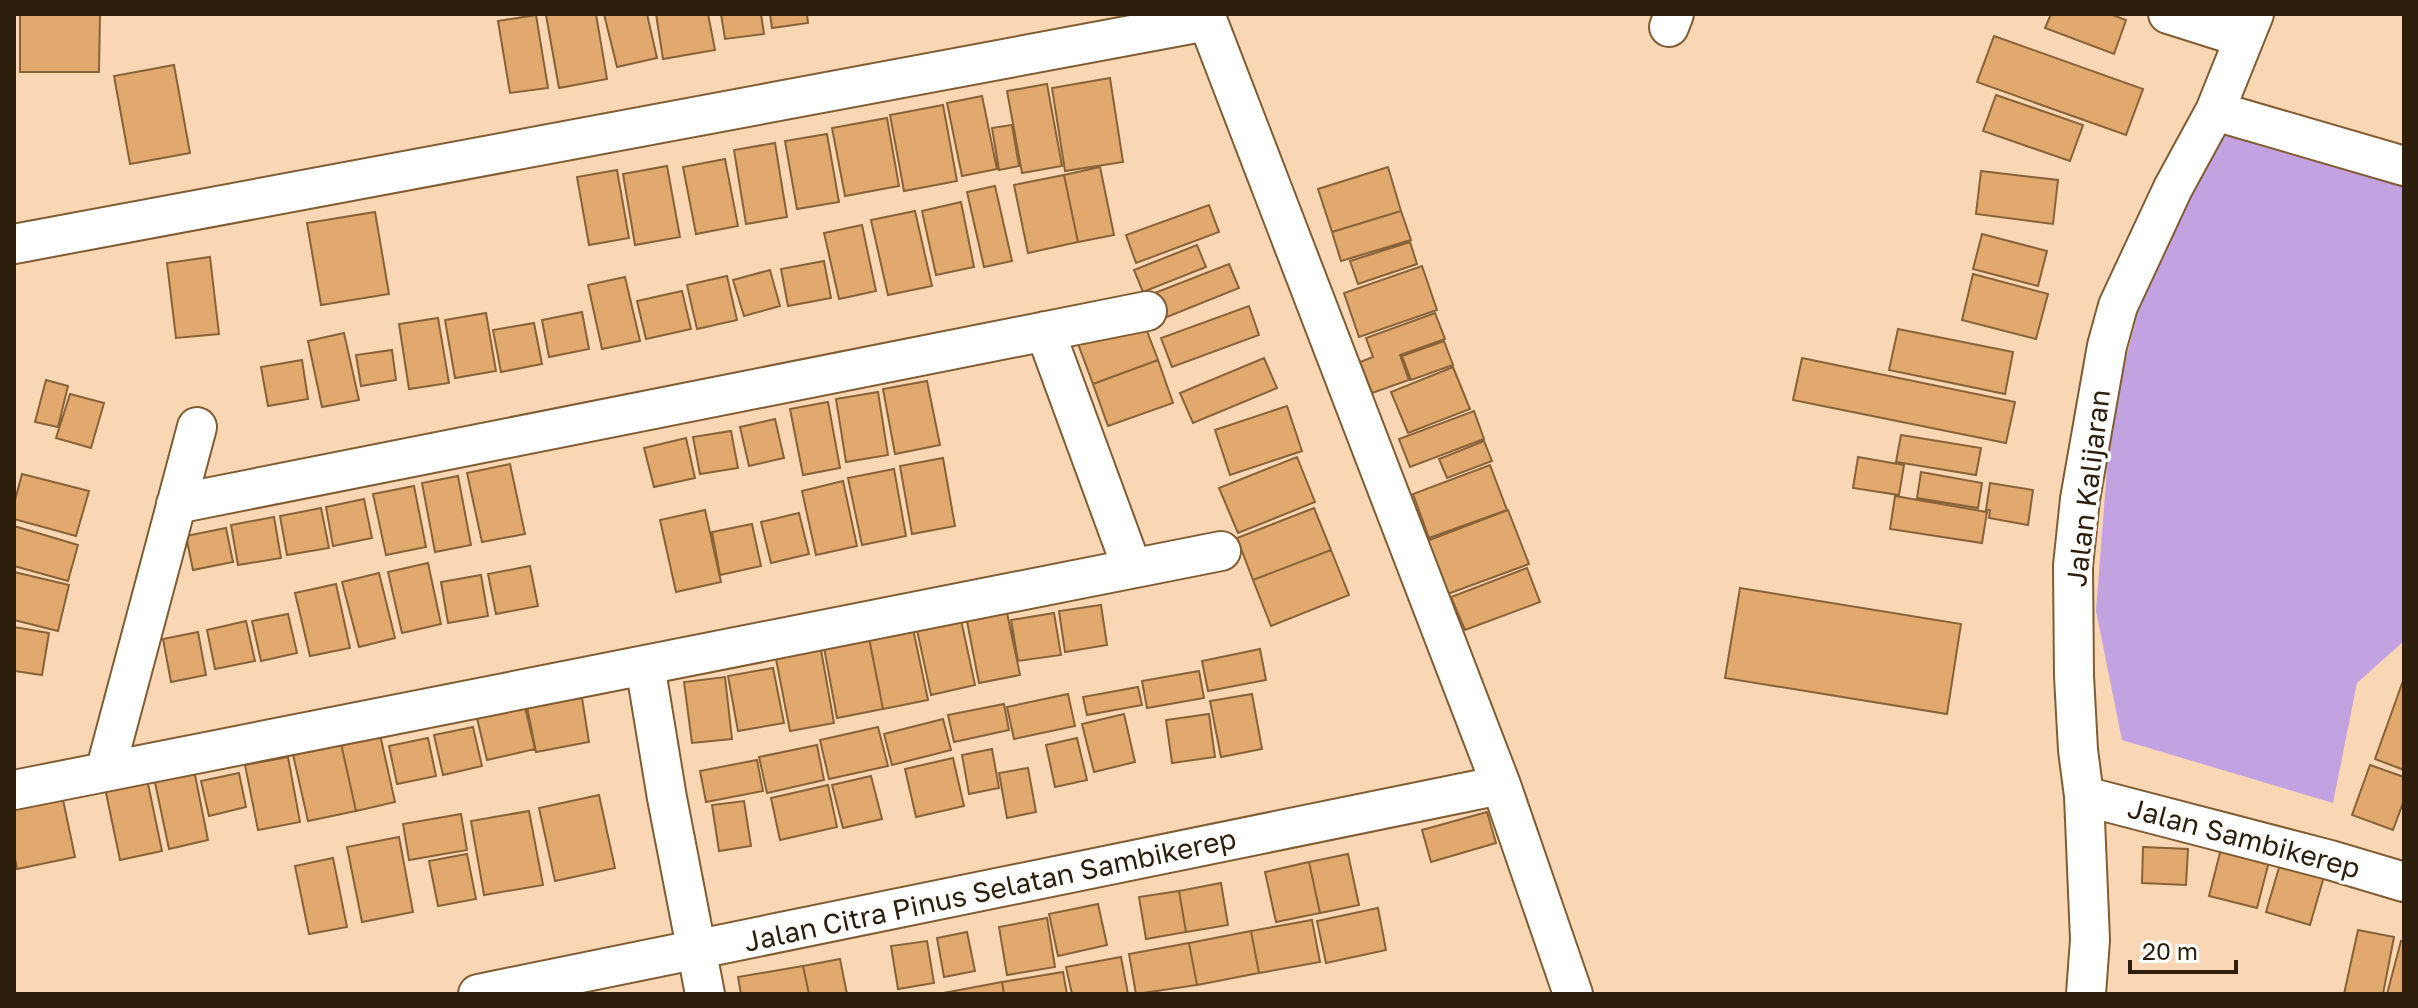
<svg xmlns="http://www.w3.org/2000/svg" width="2418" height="1008" font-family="'Golos Text',sans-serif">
  <rect width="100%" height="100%" fill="#fad7b4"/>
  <path fill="#c3a2e2" d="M2226,123L2404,177V641L2357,683L2333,803L2122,740L2096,611L2111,417L2147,277Z"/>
  <path fill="#e1a96d" stroke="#886238" stroke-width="2" d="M20,14H100L99,72H20Z
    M554,14H596L607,79L559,88L546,15Z
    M604,14H647L657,58L617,67Z
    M656,14H708L715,50L663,59Z
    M721,14H761L764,34L725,39Z
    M770,14H807L808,23L772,28Z
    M2051,14H2110L2126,20L2114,54L2045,28Z
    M536,15L548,88L510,93L498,21Z
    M1994,36L2143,89L2126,135L1977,82Z
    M174,65L190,153L130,164L114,76Z
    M1110,78L1123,162L1065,171L1052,88Z
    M1047,84L1062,166L1022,173L1007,91Z
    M1996,95L2083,125L2070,161L1983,131Z
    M982,96L997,169L962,176L947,103Z
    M943,105L957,181L904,191L890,115Z
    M887,118L899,186L845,196L832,128Z
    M1012,125L1019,166L999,170L992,128Z
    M827,134L839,202L797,209L785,141Z
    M775,143L787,217L746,224L734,150Z
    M725,159L738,226L696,234L683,167Z
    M667,166L680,237L635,245L623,174Z
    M1100,167L1114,235L1078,242L1064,175Z
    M1388,167L1401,211L1332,232L1318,189Z
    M617,170L629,238L589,245L577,177Z
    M1981,171L2058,180L2053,224L1976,214Z
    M1064,175L1078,242L1028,253L1014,185Z
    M995,186L1012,261L984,267L967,192Z
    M961,202L974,267L936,275L922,211Z
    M1209,205L1219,232L1136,263L1126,235Z
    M915,211L932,286L888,295L871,220Z
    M1401,211L1411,240L1341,261L1332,232Z
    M375,212L389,294L321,305L307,223Z
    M862,225L876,291L839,299L824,233Z
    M1982,234L2047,251L2038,286L1973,269Z
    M1410,242L1417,264L1358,284L1350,261Z
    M1197,245L1206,267L1143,292L1134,270Z
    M210,257L219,334L176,338L167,263Z
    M824,261L831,298L788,306L781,269Z
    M1229,264L1239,288L1157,321L1147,296Z
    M1422,266L1437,310L1359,337L1344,293Z
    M770,270L780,306L744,316L733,280Z
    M1973,274L2048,294L2036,339L1962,320Z
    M727,276L737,320L697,329L687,285Z
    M625,277L640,341L602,349L588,285Z
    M682,291L691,329L646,339L637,301Z
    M1249,306L1259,335L1172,367L1161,338Z
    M582,312L589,349L549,357L542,320Z
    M486,313L496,371L455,378L445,320Z
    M1435,313L1445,339L1400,355L1409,380L1372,393L1360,362L1373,357L1366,338Z
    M438,318L449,383L409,389L399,324Z
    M1142,318L1158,360L1093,384L1077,341Z
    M534,323L542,364L501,372L493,330Z
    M1898,329L2013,352L2005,394L1889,370Z
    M344,333L359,400L322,407L308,341Z
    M1444,341L1453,365L1411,380L1402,356Z
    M392,350L396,380L361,386L356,355Z
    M1264,358L1277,388L1193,423L1180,393Z
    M1802,358L2015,402L2006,443L1793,400Z
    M302,360L308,399L268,406L261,367Z
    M1158,360L1173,403L1108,426L1093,384Z
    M1453,367L1470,409L1408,433L1391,392Z
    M46,380L68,386L58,427L35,422Z
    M927,381L940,445L895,454L883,389Z
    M878,392L888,455L846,462L836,399Z
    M70,394L104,403L91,448L56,438Z
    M828,402L840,468L803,475L790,409Z
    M1287,406L1302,451L1230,475L1215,430Z
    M1474,411L1484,439L1410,467L1399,439Z
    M775,419L784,458L749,466L740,427Z
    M731,431L738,468L700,474L693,437Z
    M1901,435L1981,448L1976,475L1896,462Z
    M686,438L695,478L654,487L644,448Z
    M1484,441L1492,461L1447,478L1439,459Z
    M1297,457L1315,502L1238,533L1219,488Z
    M1858,457L1904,465L1899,495L1853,488Z
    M943,458L955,526L912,534L900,466Z
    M510,464L525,534L482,542L467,473Z
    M1490,465L1507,510L1429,538L1413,494Z
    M894,469L906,536L862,545L848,478Z
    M1921,472L1982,483L1978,508L1917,498Z
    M22,474L89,491L76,536L14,519V504Z
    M458,476L471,545L435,552L422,483Z
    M843,481L857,546L816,555L802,491Z
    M1990,483L2033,490L2028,525L1989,518L1990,510H1986Z
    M414,486L426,547L386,555L373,494Z
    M1895,496L1987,512L1982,543L1890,529Z
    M364,499L372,538L333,546L326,507Z
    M321,508L329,548L287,555L280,516Z
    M1314,508L1331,550L1253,580L1237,538Z
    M705,510L721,582L676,592L660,520Z
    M1508,510L1529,564L1445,595L1424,542Z
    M799,513L809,554L771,563L761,522Z
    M274,517L281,558L238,565L231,525Z
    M752,524L761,566L720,575L712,532Z
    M14,526L78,545L68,581L14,566Z
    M226,528L233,562L193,570L186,536Z
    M1331,550L1349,595L1271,626L1253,580Z
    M428,563L441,624L402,633L388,572Z
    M530,566L538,606L496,614L488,574Z
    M1527,568L1540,602L1465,630L1451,597Z
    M14,572L69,585L58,631L14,620Z
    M379,573L395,638L359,647L342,582Z
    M481,575L488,616L448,623L441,582Z
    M336,584L350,648L310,656L295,593Z
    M1740,588L1961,624L1947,714L1725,678Z
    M1101,605L1107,645L1065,652L1059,611Z
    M1006,608L1020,675L979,683L966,616Z
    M1054,613L1061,655L1018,661L1011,620Z
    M288,614L297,653L261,661L252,621Z
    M961,620L975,685L931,695L917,630Z
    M246,621L255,661L215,669L207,630Z
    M912,624L928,700L883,709L868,633Z
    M14,627L49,633L42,675L14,671Z
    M198,632L206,675L171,682L163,639Z
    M868,633L883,709L837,718L823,642Z
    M1260,649L1266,680L1208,691L1202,661Z
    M821,650L834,723L790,731L776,659Z
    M773,668L784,723L738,731L728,676Z
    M1199,671L1204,698L1147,708L1142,681Z
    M725,677L732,739L692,743L684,682Z
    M2404,678V770L2375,759Z
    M1138,687L1142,705L1087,715L1083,697Z
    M1068,694L1075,726L1014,739L1007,707Z
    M1252,694L1262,749L1221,757L1210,701Z
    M582,698L589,742L536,752L527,707Z
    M524,703L535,749L487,760L476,714Z
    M1004,704L1009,730L954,742L948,715Z
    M1124,714L1135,762L1094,772L1082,724Z
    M1209,714L1215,757L1172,763L1166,720Z
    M943,719L951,750L892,765L884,734Z
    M473,727L482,766L443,775L434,735Z
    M878,727L888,766L829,779L820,740Z
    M379,730L395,802L356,811L340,739Z
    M428,738L436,776L397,784L389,746Z
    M1077,738L1087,780L1055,787L1046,745Z
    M340,739L356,811L308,821L292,750Z
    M817,745L824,780L767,793L759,757Z
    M992,749L999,788L969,794L962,755Z
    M288,757L300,822L258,830L245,765Z
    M953,758L964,806L916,817L905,769Z
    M757,760L763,791L706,802L700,771Z
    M193,765L208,840L169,849L153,773Z
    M2370,765L2404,777V800L2393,830L2352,815Z
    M1028,768L1036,812L1007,818L999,773Z
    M239,773L246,807L209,816L201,781Z
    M871,776L882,819L843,828L832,785Z
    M147,779L162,851L120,860L105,788Z
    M828,785L837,827L780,840L771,798Z
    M62,795L75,857L17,869L14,853V805Z
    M599,795L615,868L555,881L539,808Z
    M744,801L751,846L719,851L712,805Z
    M529,811L543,885L484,895L471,821Z
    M1487,812L1496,843L1431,862L1422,830Z
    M461,814L467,850L409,860L403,824Z
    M399,837L413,912L362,922L347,847Z
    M2224,837L2272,850L2257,908L2209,896Z
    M2143,847L2188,849L2186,885L2142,883Z
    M467,854L476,899L438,906L429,861Z
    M1348,854L1359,905L1320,913L1309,862Z
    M2283,854L2327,866L2310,925L2266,912Z
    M333,858L347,927L309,934L295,866Z
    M1309,862L1320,913L1276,922L1265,872Z
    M1221,883L1228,925L1186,932L1179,891Z
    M1179,891L1186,932L1146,939L1139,897Z
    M1098,904L1107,945L1058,956L1049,914Z
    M1378,908L1386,950L1326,963L1317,921Z
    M1047,918L1055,967L1007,975L999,927Z
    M1312,920L1320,962L1259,973L1251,931Z
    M2358,930L2394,937L2383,994H2344Z
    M1251,931L1259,973L1197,985L1189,943Z
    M967,932L975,971L944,977L937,938Z
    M927,941L934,983L898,989L891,946Z
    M2401,941L2404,942V994H2387Z
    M1189,943L1197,985L1136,994L1129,954Z
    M1121,957L1128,994H1072L1066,967Z
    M840,959L847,994H809L803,966Z
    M803,966L809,994H741L738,977Z
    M1063,972L1067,994H1004L1002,982Z
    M1002,982L1004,994H938Z"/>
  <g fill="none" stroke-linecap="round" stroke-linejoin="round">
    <defs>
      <path id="minor" d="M1205,14L1501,785L1573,994
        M2168,14L2244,38
        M1669,27L1674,14
        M2215,111L2404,166
        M14,244L1207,21
        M1045,331L1132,568
        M176,504L1147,311
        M645,665L667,798L705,994
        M105,772L197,427
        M14,790L1221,551
        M2084,796L2330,860L2404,882
        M478,994L1501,785
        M2086,994L2090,940L2084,796L2078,750L2074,676L2073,566L2080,499L2107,346L2118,306L2173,188L2215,111L2254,14"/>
    </defs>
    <use href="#minor" stroke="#825c32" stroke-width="42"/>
    <use href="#minor" stroke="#fff" stroke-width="38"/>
  </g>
  <g text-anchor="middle" stroke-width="7" stroke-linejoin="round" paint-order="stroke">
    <g font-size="28" fill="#2e1e0c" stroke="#fff">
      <text transform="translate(2088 488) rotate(-83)" y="10">Jalan Kalijaran</text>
      <text transform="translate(2244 838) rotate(15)" y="10">Jalan Sambikerep</text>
      <text transform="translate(990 890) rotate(-12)" y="10">Jalan Citra Pinus Selatan Sambikerep</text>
    </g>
  </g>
  <rect width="2418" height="1008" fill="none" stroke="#2e1e0c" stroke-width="32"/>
  <path d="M2130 960v12h106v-12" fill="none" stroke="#2e1e0c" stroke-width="4"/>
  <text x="2142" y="960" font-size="24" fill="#2e1e0c" stroke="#ffffff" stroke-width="6" paint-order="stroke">20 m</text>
</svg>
